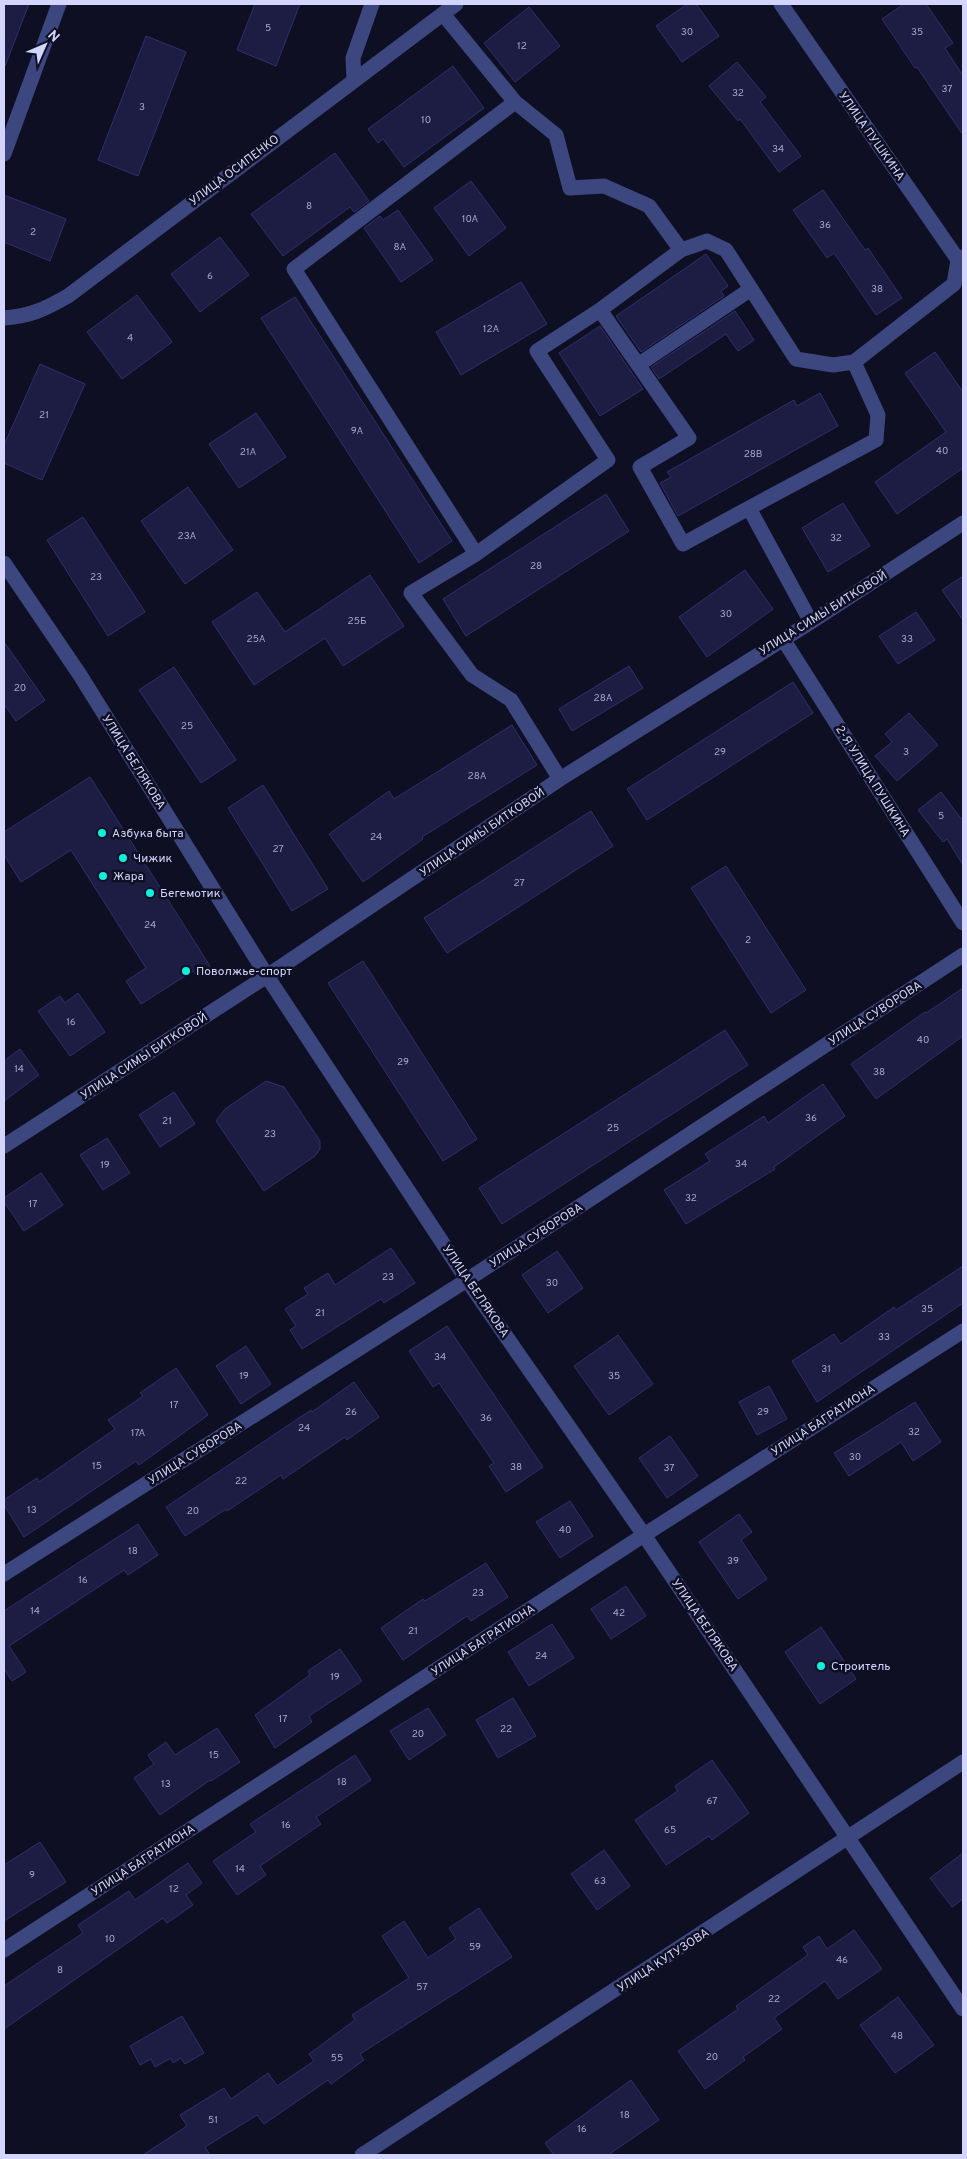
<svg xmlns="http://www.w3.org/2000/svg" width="967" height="2159" font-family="Overpass,sans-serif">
  <rect width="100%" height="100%" fill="#0f0f23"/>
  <path fill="#1d1c43" stroke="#302f6d" d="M4,4H29L5,66H4Z
    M255,4H300L276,66L237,50Z
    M687,4H696L719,36L682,62L656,26Z
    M904,4H926L953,43L945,48L963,76V135L917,67L915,68L882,19Z
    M529,7L560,46L515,82L484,43Z
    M146,36L186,52L138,176L98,160Z
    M737,62L766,97L760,102L801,156L779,172L740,119L738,121L709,86Z
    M453,66L484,108L404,167L383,139L378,143L368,129Z
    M335,153L369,201L354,212L350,207L283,256L251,214Z
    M471,181L506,228L469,256L434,208Z
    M823,190L865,250L868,248L902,298L876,315L834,253L827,258L793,210Z
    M4,195L66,219L50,261L4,242Z
    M398,210L433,260L401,282L364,228L380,216L383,220Z
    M220,237L249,275L200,312L171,274Z
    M706,254L728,286L721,291L724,296L641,352L616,316Z
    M521,282L547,324L461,375L436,332Z
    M137,295L172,342L122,379L87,332Z
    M295,297L452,541L419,563L261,318Z
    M735,311L754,340L738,351L726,334L659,379L651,367Z
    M600,326L643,389L600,416L559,353Z
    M935,352L963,392V468L897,514L875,482L946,432L905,373Z
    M40,364L85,384L42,480L4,463V445Z
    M820,393L838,426L678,516L660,483L671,477L667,472L794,400L797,406Z
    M256,413L286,457L239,488L209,444Z
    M188,487L233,550L185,584L141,521Z
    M606,494L629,531L466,636L443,599Z
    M843,503L870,546L828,572L802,528Z
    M83,517L145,612L108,636L47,540Z
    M745,570L773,609L707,657L679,617Z
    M370,575L404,626L343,666L325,638L254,685L212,622L257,592L285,632Z
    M963,576V620L942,590Z
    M916,612L935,640L898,664L879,636Z
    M4,642L45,700L16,721L4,704Z
    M629,666L643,688L572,731L559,709Z
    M174,667L236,760L201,783L139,690Z
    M793,682L813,713L647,820L627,789Z
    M909,713L938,745L897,781L875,756L892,742L885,734Z
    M512,725L537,765L422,837L423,839L363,882L329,834L389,791L394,799Z
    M90,777L210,966L196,975L193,971L141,1004L126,981L146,968L71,850L21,882L4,855V832Z
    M263,785L328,889L292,911L228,808Z
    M941,792L963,821V865L947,839L943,842L918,810Z
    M591,811L613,846L447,953L424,918Z
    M726,866L806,990L771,1013L691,888Z
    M363,961L477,1139L443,1161L328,983Z
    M963,988V1036L876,1099L851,1064L925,1012L926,1013Z
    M78,993L105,1032L70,1056L38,1011L60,996L65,1003Z
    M725,1030L748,1065L502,1224L479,1188Z
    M20,1049L39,1075L4,1101V1061Z
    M266,1081L284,1087L320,1141V1149L315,1156L264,1191L216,1121L225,1109Z
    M823,1084L845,1116L774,1167L775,1169L686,1224L664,1190L710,1161L705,1154L764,1116L768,1123Z
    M174,1092L195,1124L160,1147L139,1115Z
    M107,1138L130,1173L103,1190L80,1155Z
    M41,1173L63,1205L24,1231L4,1202V1198Z
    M391,1248L415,1283L384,1303L381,1299L302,1349L290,1330L296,1326L285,1309L308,1294L304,1288L328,1273L335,1285Z
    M557,1251L583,1288L548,1313L522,1275Z
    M963,1266V1303L817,1402L792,1361L834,1334L841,1344L894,1307L896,1310Z
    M447,1326L543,1467L506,1492L489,1466L494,1463L439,1383L433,1387L409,1351Z
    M618,1335L653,1384L609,1415L574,1366Z
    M246,1346L271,1384L241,1404L216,1366Z
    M176,1368L208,1415L139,1465L136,1461L24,1537L4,1505V1500L37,1478L39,1482L115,1429L108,1420L143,1396L140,1393Z
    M354,1382L379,1417L347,1440L345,1437L283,1479L281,1475L227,1511L226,1509L185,1536L166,1507L311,1410L312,1412Z
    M769,1386L787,1419L757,1435L739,1402Z
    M915,1402L941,1442L913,1461L901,1442L849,1476L834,1453Z
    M670,1436L698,1476L667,1498L639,1458Z
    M570,1501L593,1536L560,1558L536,1522Z
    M739,1514L752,1532L741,1540L767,1579L738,1599L699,1542Z
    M138,1524L158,1555L128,1575L124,1570L9,1646L26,1672L12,1681L4,1669V1611Z
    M486,1563L508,1597L471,1621L467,1616L403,1660L381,1628L423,1599L425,1601Z
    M626,1586L646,1616L611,1639L591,1609Z
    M552,1624L574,1658L529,1686L508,1652Z
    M821,1627L856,1679L820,1704L785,1652Z
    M340,1649L362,1681L309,1716L312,1722L275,1748L255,1715L310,1675L308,1671Z
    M513,1698L536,1736L498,1758L476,1720Z
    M428,1708L446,1735L409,1760L390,1731Z
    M217,1728L240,1762L211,1781L210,1780L160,1815L134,1778L154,1764L148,1755L166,1742L175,1755Z
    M355,1755L371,1780L316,1817L321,1824L260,1866L266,1875L237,1895L213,1861L256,1832L250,1824Z
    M712,1760L749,1813L712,1840L709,1836L666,1865L635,1820L678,1791L675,1786Z
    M40,1842L66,1882L4,1921V1865Z
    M604,1850L630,1886L597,1910L571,1874Z
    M963,1853V1899L952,1907L930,1878Z
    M188,1863L202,1883L186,1895L193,1905L167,1923L163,1918L4,2029V1986L83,1933L78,1925L129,1891L135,1900Z
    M479,1908L512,1957L360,2054L364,2060L331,2084L328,2080L264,2124L257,2115L205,2147L210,2155H143L187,2126L180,2115L224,2088L231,2099L268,2073L277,2086L314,2061L309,2054L355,2020L352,2015L409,1978L382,1936L404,1921L428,1958L456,1939L449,1928Z
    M854,1930L882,1969L838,1999L825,1981L774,2018L782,2029L743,2057L745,2060L705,2089L678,2051L738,2009L736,2006L808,1955L803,1947L819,1936L827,1949Z
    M898,1997L934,2045L895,2073L860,2025Z
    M182,2016L204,2053L185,2064L181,2058L173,2063L171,2058L155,2067L151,2059L140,2065L130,2046Z
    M631,2080L659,2120L608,2155H554L545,2143Z"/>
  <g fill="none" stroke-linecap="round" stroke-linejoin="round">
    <path stroke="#3c467f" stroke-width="15" d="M781,4L963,267
      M443,14L515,102L294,269L476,554L411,593L472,675L511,700L560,779
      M354,80L353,58L372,4
      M515,102L556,135L570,188L604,186L649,206L681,250L707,241L726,250L796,359L833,365L854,362L954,284L958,260L963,257
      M4,154L59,4
      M600,310L681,250
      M4,318C31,316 45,309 68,296L456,4
      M638,365L751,289
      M749,508L876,440L878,415L854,362
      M476,554L608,460L537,351L600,310L689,438L640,467L683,544L749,508L811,622
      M4,563L80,675L267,976L467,1280L644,1535L963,2009
      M783,639L963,923
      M4,1146L267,976L560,779L811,622L963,523
      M4,1574L467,1280L963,955
      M4,1950L644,1535L963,1331
      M362,2155L963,1762"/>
  </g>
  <g fill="#0cf0de" stroke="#0f0f23" stroke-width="2">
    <circle cx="102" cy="833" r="5"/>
    <circle cx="123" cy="858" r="5"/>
    <circle cx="103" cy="876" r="5"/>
    <circle cx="150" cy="893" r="5"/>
    <circle cx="186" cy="971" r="5"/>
    <circle cx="821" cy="1666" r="5"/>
  </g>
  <g text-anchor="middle" stroke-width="5" stroke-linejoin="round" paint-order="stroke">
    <g font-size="10" fill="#a6a7ce">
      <text x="268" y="31">5</text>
      <text x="687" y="35">30</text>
      <text x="917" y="35">35</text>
      <text x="522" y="49">12</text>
      <text x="947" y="92">37</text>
      <text x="738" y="96">32</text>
      <text x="142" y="110">3</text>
      <text x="426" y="123">10</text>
      <text x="778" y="152">34</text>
      <text x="309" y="209">8</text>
      <text x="470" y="222">10А</text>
      <text x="825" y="228">36</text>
      <text x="33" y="235">2</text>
      <text x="400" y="250">8А</text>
      <text x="210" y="279">6</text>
      <text x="877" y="292">38</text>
      <text x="491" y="332">12А</text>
      <text x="130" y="341">4</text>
      <text x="44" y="418">21</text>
      <text x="357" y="434">9А</text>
      <text x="942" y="454">40</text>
      <text x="248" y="455">21А</text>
      <text x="753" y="457">28В</text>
      <text x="187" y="539">23А</text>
      <text x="836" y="541">32</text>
      <text x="536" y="569">28</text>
      <text x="96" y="580">23</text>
      <text x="726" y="617">30</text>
      <text x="357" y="624">25Б</text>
      <text x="256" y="642">25А</text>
      <text x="907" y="642">33</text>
      <text x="20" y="691">20</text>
      <text x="603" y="701">28А</text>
      <text x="187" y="729">25</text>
      <text x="720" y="755">29</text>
      <text x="906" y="755">3</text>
      <text x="477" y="779">28А</text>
      <text x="941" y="819">5</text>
      <text x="376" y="840">24</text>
      <text x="278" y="852">27</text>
      <text x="519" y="886">27</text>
      <text x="150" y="928">24</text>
      <text x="748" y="943">2</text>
      <text x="71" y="1025">16</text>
      <text x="923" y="1043">40</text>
      <text x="403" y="1065">29</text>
      <text x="19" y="1072">14</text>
      <text x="879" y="1075">38</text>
      <text x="811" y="1121">36</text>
      <text x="167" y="1124">21</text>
      <text x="613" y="1131">25</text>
      <text x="270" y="1137">23</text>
      <text x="741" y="1167">34</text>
      <text x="105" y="1168">19</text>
      <text x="691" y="1201">32</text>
      <text x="33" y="1207">17</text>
      <text x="388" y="1280">23</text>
      <text x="552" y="1286">30</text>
      <text x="927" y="1312">35</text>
      <text x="320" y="1316">21</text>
      <text x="884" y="1340">33</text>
      <text x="440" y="1360">34</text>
      <text x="826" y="1372">31</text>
      <text x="244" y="1379">19</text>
      <text x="614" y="1379">35</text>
      <text x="174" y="1408">17</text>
      <text x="351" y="1415">26</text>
      <text x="763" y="1415">29</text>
      <text x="486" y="1421">36</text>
      <text x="304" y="1431">24</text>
      <text x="914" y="1435">32</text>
      <text x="138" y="1436">17А</text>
      <text x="855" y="1460">30</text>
      <text x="97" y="1469">15</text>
      <text x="516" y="1470">38</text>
      <text x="669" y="1471">37</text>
      <text x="241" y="1484">22</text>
      <text x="32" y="1513">13</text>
      <text x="193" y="1514">20</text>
      <text x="565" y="1533">40</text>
      <text x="133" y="1554">18</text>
      <text x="733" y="1564">39</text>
      <text x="83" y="1583">16</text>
      <text x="478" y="1596">23</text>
      <text x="35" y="1614">14</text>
      <text x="619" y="1616">42</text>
      <text x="413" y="1634">21</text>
      <text x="541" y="1659">24</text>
      <text x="335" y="1680">19</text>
      <text x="283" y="1722">17</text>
      <text x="506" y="1732">22</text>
      <text x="418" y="1737">20</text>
      <text x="214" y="1758">15</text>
      <text x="342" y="1785">18</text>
      <text x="166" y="1787">13</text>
      <text x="712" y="1804">67</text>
      <text x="286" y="1828">16</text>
      <text x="670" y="1833">65</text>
      <text x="240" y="1872">14</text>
      <text x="32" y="1878">9</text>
      <text x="600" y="1884">63</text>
      <text x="174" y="1892">12</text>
      <text x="110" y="1942">10</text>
      <text x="475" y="1950">59</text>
      <text x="842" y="1963">46</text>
      <text x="60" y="1973">8</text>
      <text x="422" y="1990">57</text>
      <text x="774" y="2002">22</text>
      <text x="897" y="2039">48</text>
      <text x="712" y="2060">20</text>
      <text x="337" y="2061">55</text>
      <text x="625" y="2118">18</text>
      <text x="213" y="2123">51</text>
      <text x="582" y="2132">16</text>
    </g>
    <g font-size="12" fill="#d3d5fd" stroke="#0f0f23">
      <text transform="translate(872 136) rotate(55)" y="4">УЛИЦА ПУШКИНА</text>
      <text transform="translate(234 170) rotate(-37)" y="4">УЛИЦА ОСИПЕНКО</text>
      <text transform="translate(823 613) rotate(-32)" y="4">УЛИЦА СИМЫ БИТКОВОЙ</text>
      <text transform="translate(134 762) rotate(58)" y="4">УЛИЦА БЕЛЯКОВА</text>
      <text transform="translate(873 781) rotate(58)" y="4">2-Я УЛИЦА ПУШКИНА</text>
      <text transform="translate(482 832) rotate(-34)" y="4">УЛИЦА СИМЫ БИТКОВОЙ</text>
      <text transform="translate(875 1013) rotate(-33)" y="4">УЛИЦА СУВОРОВА</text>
      <text transform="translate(144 1056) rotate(-33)" y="4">УЛИЦА СИМЫ БИТКОВОЙ</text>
      <text transform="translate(536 1235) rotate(-33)" y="4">УЛИЦА СУВОРОВА</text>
      <text transform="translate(476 1291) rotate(56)" y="4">УЛИЦА БЕЛЯКОВА</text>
      <text transform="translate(823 1420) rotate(-33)" y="4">УЛИЦА БАГРАТИОНА</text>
      <text transform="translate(195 1453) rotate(-32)" y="4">УЛИЦА СУВОРОВА</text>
      <text transform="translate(705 1625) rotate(56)" y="4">УЛИЦА БЕЛЯКОВА</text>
      <text transform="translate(483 1640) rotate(-33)" y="4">УЛИЦА БАГРАТИОНА</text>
      <text transform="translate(143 1860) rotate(-33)" y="4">УЛИЦА БАГРАТИОНА</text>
      <text transform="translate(663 1960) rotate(-33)" y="4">УЛИЦА КУТУЗОВА</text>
    </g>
    <g font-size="12" fill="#d3d5fd" stroke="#0f0f23" text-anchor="start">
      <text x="112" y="837">Азбука быта</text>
      <text x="133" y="862">Чижик</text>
      <text x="113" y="880">Жара</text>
      <text x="160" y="897">Бегемотик</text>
      <text x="196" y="975">Поволжье-спорт</text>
      <text x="831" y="1670">Строитель</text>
    </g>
  </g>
  <rect width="967" height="2159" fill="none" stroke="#d3d5fd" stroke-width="10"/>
  <g transform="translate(45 45) rotate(45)" stroke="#0f0f23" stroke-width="4" paint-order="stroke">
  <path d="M0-4L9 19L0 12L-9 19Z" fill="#d3d5fd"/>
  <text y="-8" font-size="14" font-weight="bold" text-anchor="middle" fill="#d3d5fd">N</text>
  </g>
</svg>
